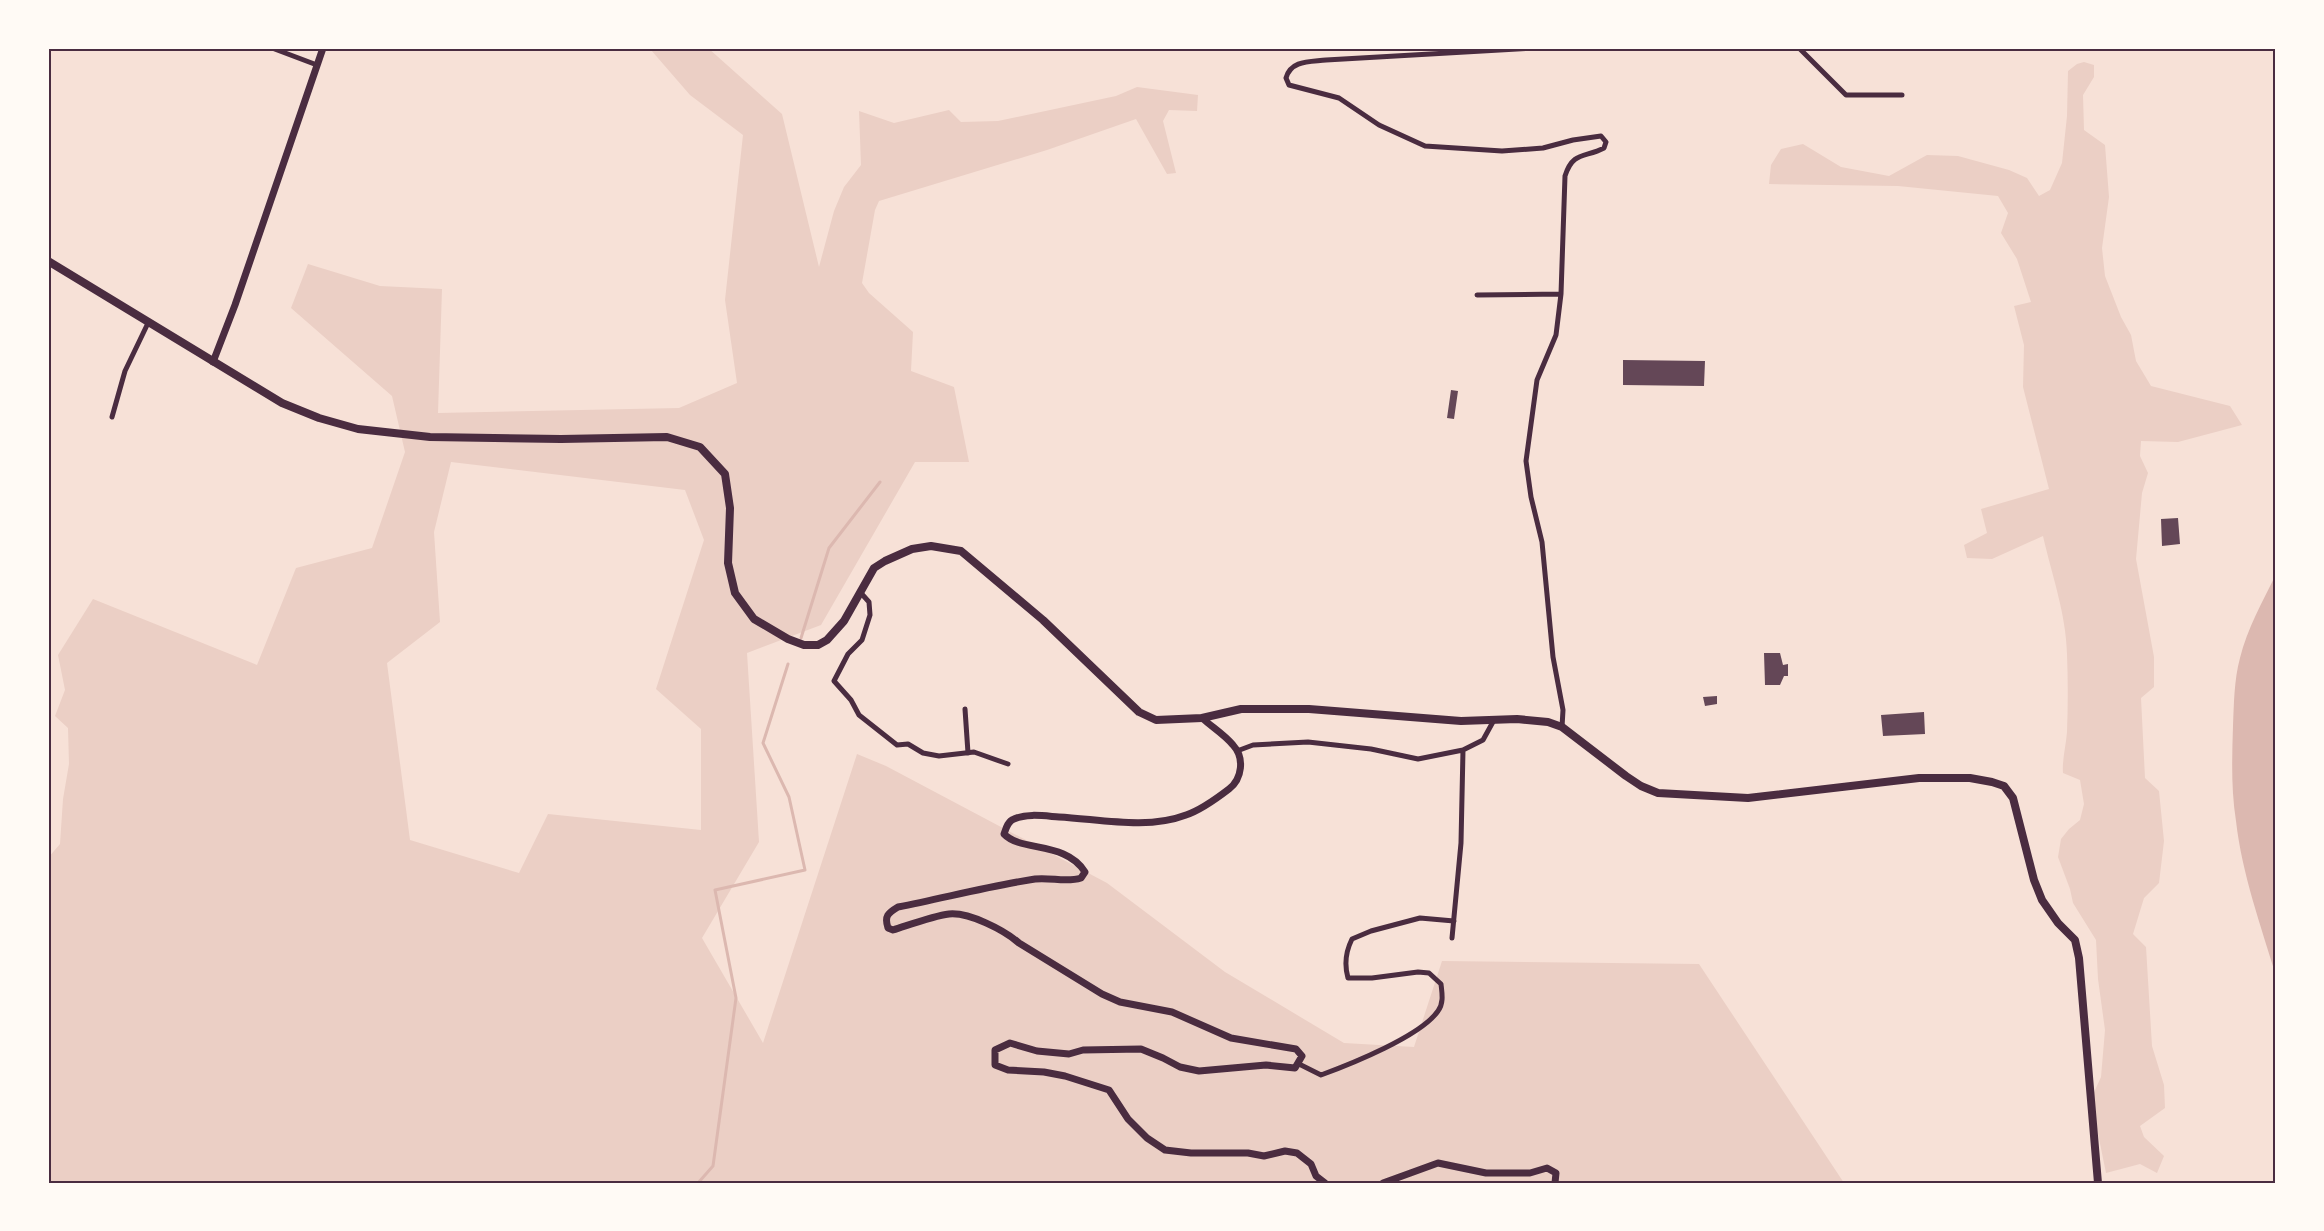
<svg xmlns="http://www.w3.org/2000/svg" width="2324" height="1231" font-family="Mulish,sans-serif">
  <rect width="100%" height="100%" fill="#f7e1d7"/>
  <path fill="#ebcfc5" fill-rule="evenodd" d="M644,48H708L782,114L819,267L834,211L844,187L861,165L859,111L894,123L949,110L961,122L998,121L1116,96L1137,87L1198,95L1197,111L1169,110L1163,121L1176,173L1167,174L1136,119L1047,150L879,201L875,210L862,283L869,293L913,332L911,371L954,387L969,462H915L821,625L747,653L759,842L702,938L763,1043L857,754L886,766L1107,883L1225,972L1344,1043L1414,1047L1442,961L1699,964L1844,1183H48V858L60,844L63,799L69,764L68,728L55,716L65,690L58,655L93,599L257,665L296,568L372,548L405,452L392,396L291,308L308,264L380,286L442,289L438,413L679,408L737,383L725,300L743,135L690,95L651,50ZM451,462L685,490L704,540L656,689L701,729V830L548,814L519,873L410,840L387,663L440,622L434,532Z
    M2084,62L2094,65V77L2083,95L2084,130L2105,145L2109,197L2102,248L2105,276L2121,317L2131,335L2136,361L2151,386L2230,406L2242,425L2178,442L2141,441L2140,456L2148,473L2142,493L2136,559L2154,657V687L2141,698L2145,778L2159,791L2164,841L2159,883L2144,898L2133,934L2146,947L2152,1046L2164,1085L2165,1108L2140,1126L2144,1137L2164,1156L2157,1173L2140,1164L2106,1173L2091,1099L2101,1077L2105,1030L2098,979L2096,940L2073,903L2070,889L2058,857L2061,839L2069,829L2080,820L2084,804L2080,780L2063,773C2062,759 2066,746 2067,732C2068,706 2068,680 2067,654C2066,613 2052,576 2043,536L1992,559L1967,558L1964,545L1987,533L1981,509L2049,489L2023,387L2024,345L2014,306L2031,302L2017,259L2001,233L2008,213L1998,196L1898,186L1769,184L1771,165L1781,149L1803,144L1841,167L1889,176L1927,155L1958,156L2009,170L2027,178L2039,196L2050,190L2062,163L2067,116L2068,71L2077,64Z"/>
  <path fill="#dcb8b0" d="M2276,574V976C2261,926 2242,874 2236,821C2231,790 2232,758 2233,726C2234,704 2234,680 2240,658C2247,629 2263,601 2276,574Z"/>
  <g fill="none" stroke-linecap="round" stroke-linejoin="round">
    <path stroke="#dcb8b0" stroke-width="3" d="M801,638L829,548L880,482
      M698,1183L713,1166L736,998L715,890L805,870L789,797L763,743L788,664"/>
  </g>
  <path fill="#644757" d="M1623,360L1705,361L1704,386L1623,385Z
    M1451,390L1458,391L1454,419L1447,418Z
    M2178,518L2180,544L2162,546L2161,519Z
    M1764,653H1780L1783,665L1788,664V676H1784L1780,685H1765Z
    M1717,696V704L1705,706L1703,697Z
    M1924,712L1925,734L1883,736L1881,715Z"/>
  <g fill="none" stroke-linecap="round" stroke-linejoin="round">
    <path stroke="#4a2c40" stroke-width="5" d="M272,48L317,65
      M1534,48L1326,60C1310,62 1291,60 1286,78L1289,85L1339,98L1379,125L1425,146L1502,151L1543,148L1573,140L1601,136L1606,142L1604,148C1585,158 1573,151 1565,176L1561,294L1556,335L1537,380L1526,461L1531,497L1542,542L1553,657L1563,710L1562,727
      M1799,48L1846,95H1902
      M1477,295L1561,294
      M112,417L125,371L149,321
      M860,592L869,602L870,615L862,640L848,654L834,681L851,700L859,715L897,745L908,744L923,753L939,756L974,752L1008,764
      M965,709L968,753
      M1237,751L1253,745L1308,742L1371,749L1418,759L1463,750
      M1452,938L1461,843L1463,750L1483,740L1494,720
      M1299,1064L1321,1075C1351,1064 1421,1036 1438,1011C1444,1003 1442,993 1441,984L1429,973L1418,972L1372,978H1348C1344,964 1346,951 1352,939L1371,931L1420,918L1454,921"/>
    <path stroke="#4a2c40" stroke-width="7" d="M213,362L235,305L323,48
      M1202,718C1212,727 1225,735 1233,745C1245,758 1242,779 1229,789C1216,799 1201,810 1186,815C1147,830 1099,819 1059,817C1045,816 1027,813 1014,819C1008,821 1006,828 1004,834C1021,852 1066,841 1085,872L1081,878C1066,883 1051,877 1035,879C989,886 944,898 898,907C888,913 884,916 888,928L893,930C909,925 933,916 949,914C969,912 1004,930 1019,943L1102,994L1120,1002L1172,1012L1231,1038L1296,1049L1302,1056L1295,1068L1266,1065L1199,1071L1180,1067L1163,1058L1141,1049L1083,1050L1069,1054L1037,1051L1010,1043L995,1050V1065L1008,1070L1044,1072L1065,1076L1109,1090L1128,1119L1147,1138L1165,1150L1191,1153H1248L1264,1156L1285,1151L1297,1153L1311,1164L1316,1176L1325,1183
      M1383,1183L1438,1163L1486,1173H1530L1547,1168L1556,1173L1555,1183"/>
    <path stroke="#4a2c40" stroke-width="8" d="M48,261L282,403L319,418L358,429L430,437L561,439L667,437L700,447L725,474L730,508L728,563L735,593L754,619L788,639L804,645H818L827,640L844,621L874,568L885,561L912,549L931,546L961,551L1043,620L1139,712L1156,720L1202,718L1241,709H1309L1461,721L1517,719L1548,722L1562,727L1626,776L1641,786L1658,793L1748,798L1919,778H1970L1992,782L2004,786L2013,798L2034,880L2042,900L2058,923L2075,940L2079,958L2098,1183"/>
  </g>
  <rect width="2324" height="1231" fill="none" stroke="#fffaf5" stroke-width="99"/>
  <rect x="50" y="50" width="2224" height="1132" fill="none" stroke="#4a2c40" stroke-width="2"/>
</svg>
